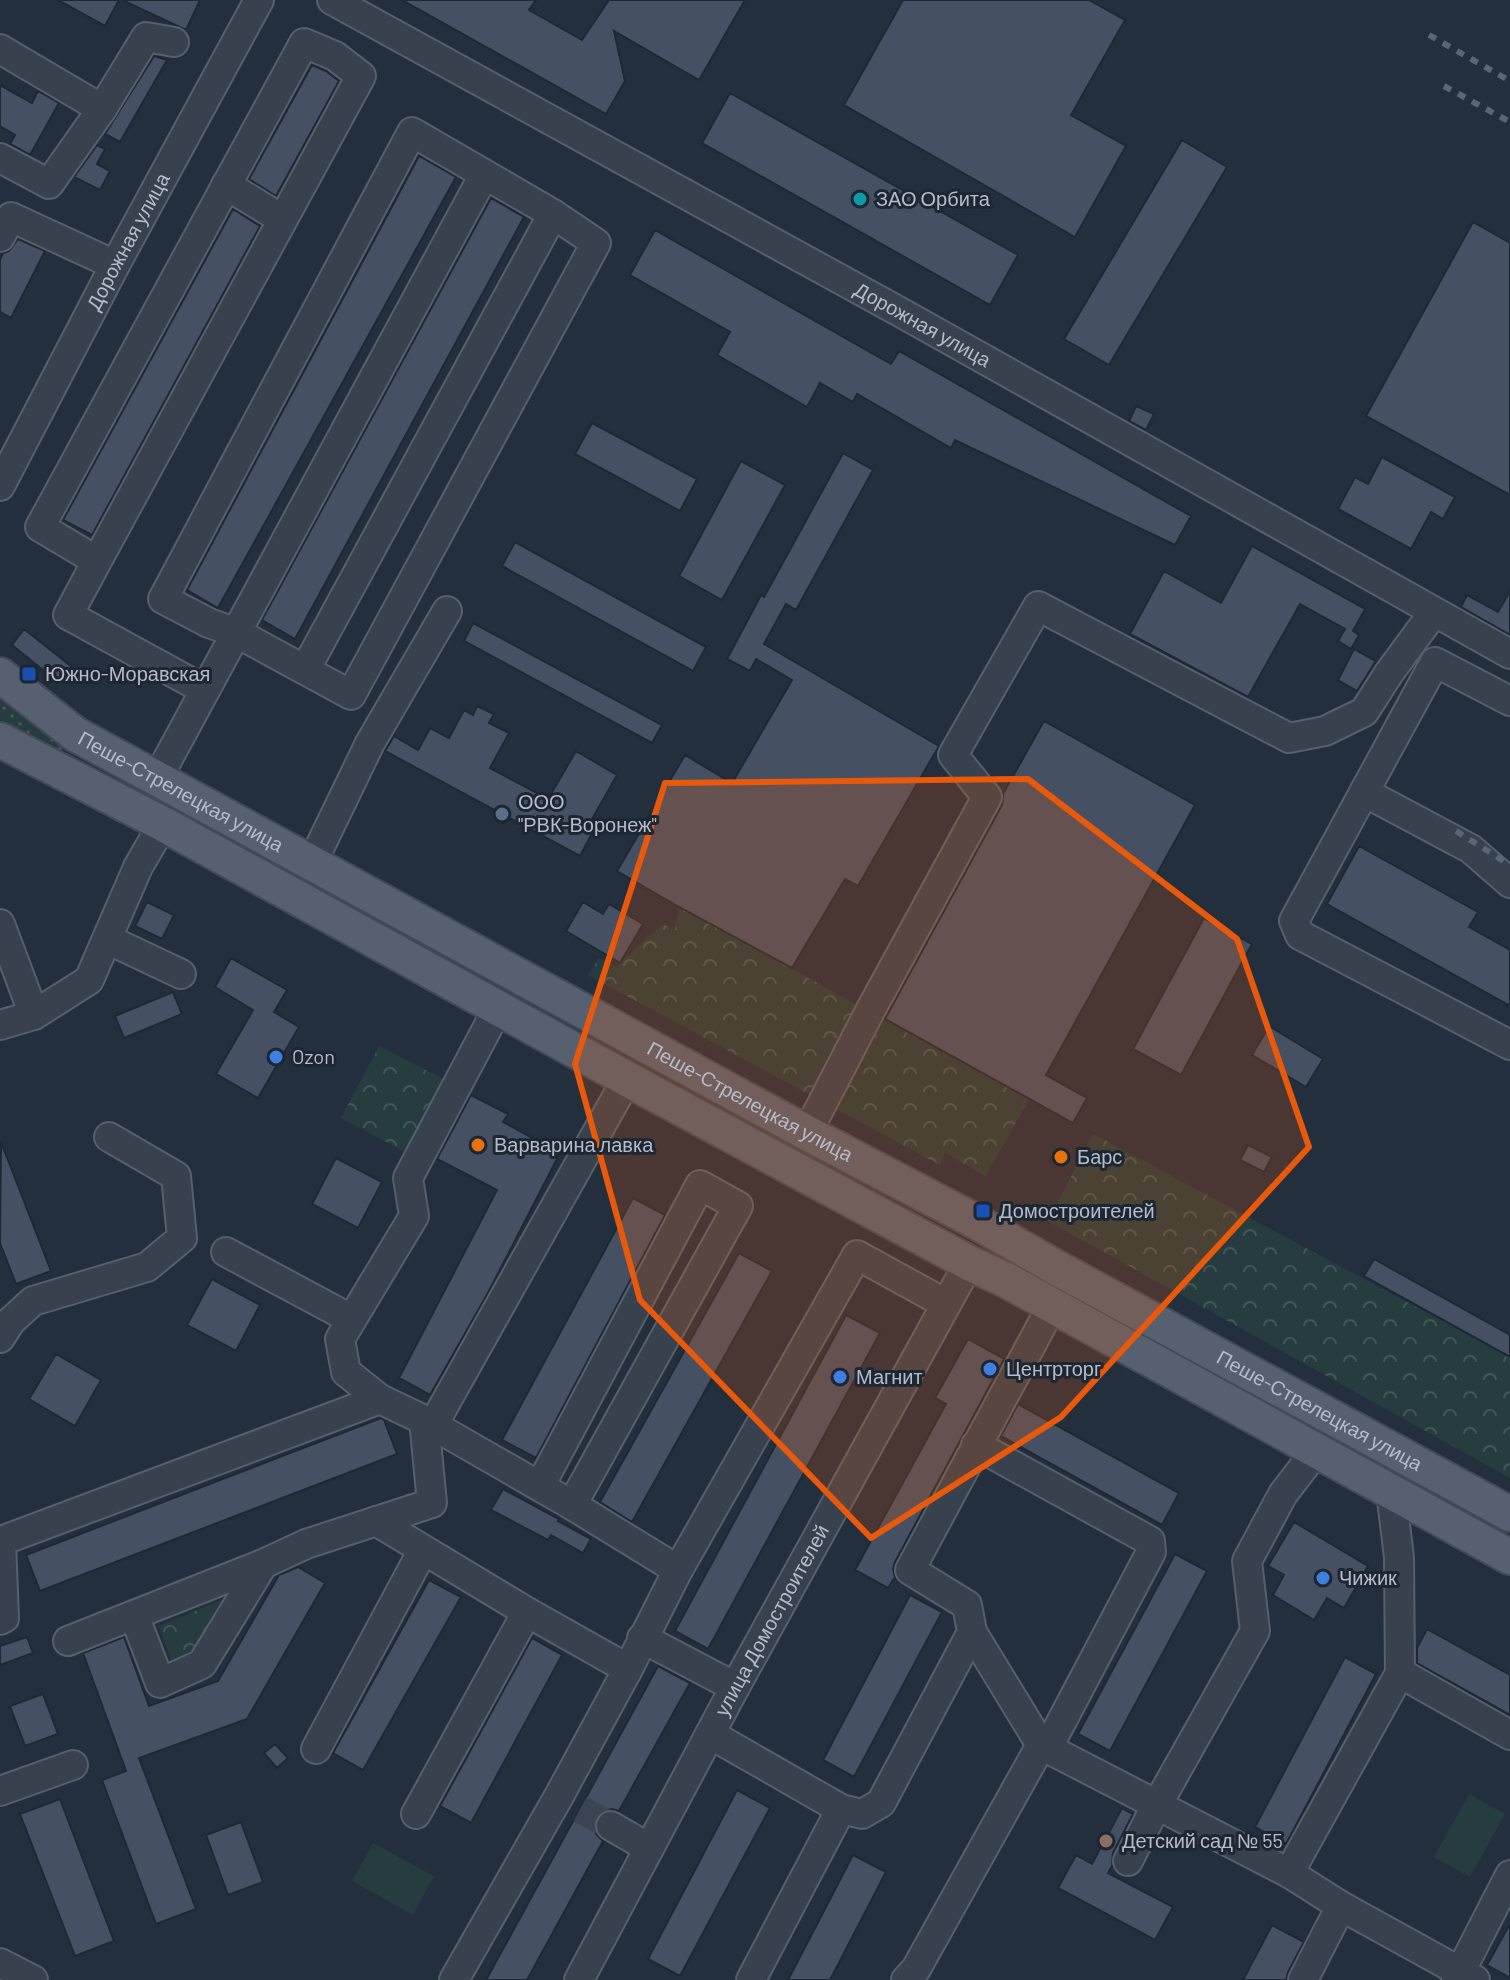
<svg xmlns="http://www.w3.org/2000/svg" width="1510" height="1980" font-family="Barlow,sans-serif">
  <defs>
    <pattern id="grass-dots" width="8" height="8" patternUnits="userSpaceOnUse" patternTransform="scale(2)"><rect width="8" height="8" fill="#263c3f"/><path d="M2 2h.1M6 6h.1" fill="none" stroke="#435659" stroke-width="1.8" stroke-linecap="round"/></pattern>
    <pattern id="forest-crowns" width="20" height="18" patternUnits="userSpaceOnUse" patternTransform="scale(2)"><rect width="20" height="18" fill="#263c3f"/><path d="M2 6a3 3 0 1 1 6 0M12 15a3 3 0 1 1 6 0" fill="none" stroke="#435659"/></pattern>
  </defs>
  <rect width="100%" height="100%" fill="#242f3e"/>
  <path fill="url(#grass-dots)" d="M0,693L65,742L61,753L0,720Z"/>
  <path fill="url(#forest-crowns)" d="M679,907L1029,1099L986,1176L945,1153L940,1165L588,975L599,958L616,967L663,924L675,930Z
    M379,1046L445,1080L407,1153L341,1118Z
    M1093,1134L1510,1357V1478L1048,1221Z
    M226,1598L197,1651L172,1662L159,1626Z"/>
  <path fill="#263c3f" d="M1469,1794L1505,1814L1470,1877L1434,1857Z
    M373,1843L434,1876L413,1915L352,1881Z"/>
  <path fill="#455162" stroke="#1f2835" stroke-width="2" d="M58,0H119L105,26Z
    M122,0H200L186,30Z
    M402,0H536L529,10L582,40L609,0H745L699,80L614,31L625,81L606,114Z
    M903,0H1089L1125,20L1071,115L1126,146L1075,237L844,105Z
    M154,56L167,60L120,142L105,134Z
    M312,65L326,71L339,81L276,196L249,179Z
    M0,85L32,103L38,91L59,103L30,155L10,144L15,135L0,126Z
    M730,93L1018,255L990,305L702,143Z
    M1182,140L1227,167L1109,365L1064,339Z
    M97,145L105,149L97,164L110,171L100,190L74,177Z
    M419,156L456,177L218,608L187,590Z
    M491,198L524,217L295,639L262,620Z
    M233,209L260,226L92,535L63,520Z
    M1473,222L1510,243V495L1366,416Z
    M655,230L891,364L899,351L1191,516L1175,545L955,440L951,448L857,394L853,402L820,383L807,407L717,355L730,332L630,275Z
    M18,239L45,251L11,318L0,312V260L3,253L9,251Z
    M1136,406L1154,414L1146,430L1129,421Z
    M592,423L697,479L680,511L575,454Z
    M843,453L873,470L796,610L786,604L764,644L939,746L858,886L845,879L792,968L679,907L617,871L685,755L732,783L792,680L756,659L750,671L727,659L761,595L764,597Z
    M1382,457L1455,497L1443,519L1431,512L1411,549L1338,509L1355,477L1368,484Z
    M741,461L785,485L722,600L679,576Z
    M515,542L706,647L693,671L502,566Z
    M1252,546L1365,609L1353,631L1359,635L1351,649L1338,641L1345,629L1300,604L1248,697L1130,634L1164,571L1221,603Z
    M1510,591V635L1461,607L1467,595L1498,612Z
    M473,623L662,725L652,743L464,641Z
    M24,629L72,667L59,683L12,645Z
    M1354,649L1376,661L1357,691L1338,680Z
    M477,706L494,714L489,723L509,733L490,768L548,799L576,751L617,775L591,821L597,824L580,856L385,751L394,736L418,750L430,728L449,738L464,710L473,715Z
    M1044,721L1195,805L1046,1075L1087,1098L1073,1123L885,1019L1002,805L1003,794Z
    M1359,846L1478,912L1469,927L1510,950V1006L1327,904Z
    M147,902L174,915L162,939L135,926Z
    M583,902L603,914L609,904L643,924L620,963L566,931Z
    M1204,918L1252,944L1181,1075L1133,1049Z
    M231,958L287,990L274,1012L299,1027L258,1098L216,1074L253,1010L215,987Z
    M173,992L182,1014L124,1038L115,1016Z
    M1269,1026L1323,1059L1306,1087L1252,1055Z
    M471,1095L508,1114L503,1122L560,1153L489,1291L430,1395L399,1378L497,1190L437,1159Z
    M1,1142L51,1271L16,1284L0,1243Z
    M1248,1145L1272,1157L1264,1172L1240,1160Z
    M336,1158L382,1182L358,1228L312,1204Z
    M633,1198L665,1215L536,1458L502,1440Z
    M739,1253L772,1271L632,1522L600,1502Z
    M1374,1259L1510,1335V1357L1364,1276Z
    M212,1279L260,1305L236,1351L187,1325Z
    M846,1315L880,1333L708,1649L675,1631Z
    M968,1339L1004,1359L895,1562L893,1569L895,1577L888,1588L855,1570L946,1404L935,1398Z
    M56,1354L101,1380L75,1426L29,1399Z
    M1018,1404L1179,1493L1162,1525L1001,1436Z
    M381,1418L384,1420L397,1454L40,1591L26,1555Z
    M503,1489L559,1519L558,1521L591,1539L583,1553L551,1535L548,1540L491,1510Z
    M1294,1522L1368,1566L1344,1608L1327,1598L1314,1620L1273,1595L1284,1575L1268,1566Z
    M1175,1554L1207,1571L1110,1751L1078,1734Z
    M298,1567L325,1583L247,1719L139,1758L196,1909L156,1924L102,1780L126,1771L83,1653L124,1637L149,1706L218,1681L279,1575Z
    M429,1580L461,1597L363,1770L333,1753Z
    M910,1595L942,1612L854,1777L823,1760Z
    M1427,1629L1510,1675V1715L1417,1663V1648Z
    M27,1637L33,1653L0,1665V1646Z
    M532,1638L562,1655L471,1823L440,1806Z
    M1345,1657L1376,1674L1286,1844L1255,1827Z
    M658,1666L690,1683L619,1811L612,1809L603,1811L596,1818L594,1825L596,1834L603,1841L527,1980H486Z
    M43,1694L58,1734L25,1746L10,1706Z
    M275,1744L288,1758L277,1768L264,1753Z
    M737,1790L770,1808L680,1976L648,1959Z
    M60,1799L114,1941L75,1956L20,1814Z
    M1122,1808L1133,1814L1113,1853L1112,1866L1108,1873L1173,1907L1155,1940L1058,1888L1076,1855L1092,1864Z
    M241,1822L263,1882L228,1895L206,1835Z
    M853,1855L886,1872L830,1980H788Z
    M1510,1924V1978L1487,1965Z
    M1272,1925L1304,1942L1288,1972L1286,1980H1243Z"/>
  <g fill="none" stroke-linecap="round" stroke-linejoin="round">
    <path stroke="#3a4453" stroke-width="28" stroke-dasharray="28 14" stroke-linecap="butt" d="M580,1809L611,1826"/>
    <defs>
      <g id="minor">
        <path id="s1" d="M332,0L900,312L1510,654"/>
        <path d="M0,49L102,109L146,37L174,42"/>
        <path d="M412,132L553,214L596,243L351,695L237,633L209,623L163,599Z"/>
        <path d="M0,158L49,184L102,109"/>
        <path d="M226,185L282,219"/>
        <path d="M0,237L11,217L115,265"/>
        <path id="s2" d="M0,486L115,265L259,0"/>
        <path d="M97,561L40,527L304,43L335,56L361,76L97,561L68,615L205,690"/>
        <path d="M305,670L553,214"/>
        <path d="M1510,701L1435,662L1294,921L1300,935L1510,1045"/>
        <path d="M157,779L484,175"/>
        <path d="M1364,792L1471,849L1510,883"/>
        <path d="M312,863L370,743L447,611"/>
        <path d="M0,924L34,1015"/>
        <path d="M107,939L181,974"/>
        <path d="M498,1008L408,1178L414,1216L340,1339L346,1372L380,1399L424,1420L572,1505L678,1570"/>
        <path d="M0,1025L34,1015L89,980L138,867L163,824"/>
        <path d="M807,1133L870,1011L987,797L953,755L1038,606L1289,738L1325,731L1364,712L1389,673L1434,612"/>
        <path d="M226,1252L351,1319"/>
        <path d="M0,1338L11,1321L33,1301L147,1267L182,1238L176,1176L109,1137"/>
        <path d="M433,1425L627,1079"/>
        <path d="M976,1445L1150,1541L1151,1552L1047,1749"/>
        <path d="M540,1486L700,1185L738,1206L572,1505"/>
        <path d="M1391,1492L1399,1557L1400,1673"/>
        <path d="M376,1521L527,1612L628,1669"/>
        <path d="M134,1615L160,1683L202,1664L263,1564"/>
        <path d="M0,1620L4,1618L1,1541L380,1399"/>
        <path d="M972,1632L1041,1745L1289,1873L1341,1906L1475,1980"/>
        <path d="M642,1638L735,1687"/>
        <path d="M68,1641L263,1564L306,1544L432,1503L424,1420"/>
        <path d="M710,1734L841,1809L862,1814L881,1803L972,1632L967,1605L910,1570L1052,1306"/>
        <path d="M316,1749L423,1550"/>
        <path d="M0,1791L73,1765"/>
        <path d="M416,1814L527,1612"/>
        <path d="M611,1826L649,1848"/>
        <path d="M1128,1861L1153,1812L1255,1631L1247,1561L1283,1494L1316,1451"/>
        <path d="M1289,1873L1400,1673L1510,1735"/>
        <path d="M0,1963L33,1980"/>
        <path d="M454,1980L559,1796L628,1669L678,1570L857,1255L946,1304"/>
        <path id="s3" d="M579,1980L735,1687L969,1263"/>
        <path d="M751,1980L841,1809"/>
        <path d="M906,1980L916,1969L1041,1745"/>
        <path d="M1303,1980L1341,1906"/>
        <path d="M1456,1980L1510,1875"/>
      </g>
      <g id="major">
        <path id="s4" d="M0,675L75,734L807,1133L975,1221L1055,1267L1510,1514"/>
        <path d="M0,740L163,824L627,1079L969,1263L1006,1280L1510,1557"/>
      </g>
    </defs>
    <use href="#minor" stroke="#565f6c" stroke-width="32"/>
    <use href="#major" stroke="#414a57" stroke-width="38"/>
    <use href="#minor" stroke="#38414e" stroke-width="28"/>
    <use href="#major" stroke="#56606e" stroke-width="34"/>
    <path stroke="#5a6575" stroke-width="6" stroke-dasharray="8 8" stroke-linecap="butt" d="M1429,35L1510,81
      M1444,86L1510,122
      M1456,831L1510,865"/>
  </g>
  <path fill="#e8590c" fill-opacity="0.2" stroke="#e8590c" stroke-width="6" stroke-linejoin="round" d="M1028,779L1237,939L1309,1147L1061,1417L871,1538L640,1300L575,1064L665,783Z"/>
  <circle fill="#0f9aa8" stroke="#1d2633" stroke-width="3" cx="860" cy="199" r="8"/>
  <g fill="#1a4fb4" stroke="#1d2633" stroke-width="3">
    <rect x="21" y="666" width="16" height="16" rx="4"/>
    <rect x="975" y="1203" width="16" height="16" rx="4"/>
  </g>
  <circle fill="#5c6f8a" stroke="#1d2633" stroke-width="3" cx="502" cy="814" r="8"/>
  <g fill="#3f7fe0" stroke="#1d2633" stroke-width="3">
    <circle cx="276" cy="1057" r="8"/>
    <circle cx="990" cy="1369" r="8"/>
    <circle cx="840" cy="1377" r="8"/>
    <circle cx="1323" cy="1578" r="8"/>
  </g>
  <g fill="#e8710a" stroke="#1d2633" stroke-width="3">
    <circle cx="478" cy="1145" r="8"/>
    <circle cx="1061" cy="1157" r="8"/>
  </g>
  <circle fill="#8d6e63" stroke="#1d2633" stroke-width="3" cx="1106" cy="1841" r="8"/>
  <g text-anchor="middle" stroke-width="6" stroke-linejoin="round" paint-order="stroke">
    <g font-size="20" fill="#b4bcc9" stroke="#1d2633" text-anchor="start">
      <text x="876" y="206">ЗАО Орбита</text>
      <text x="45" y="681">Южно-Моравская</text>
      <text x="518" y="809">ООО<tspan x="518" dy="23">"РВК-Воронеж"</tspan></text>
      <text x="292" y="1064">Ozon</text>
      <text x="494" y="1152">Варварина лавка</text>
      <text x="1077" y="1164">Барс</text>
      <text x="999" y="1218">Домостроителей</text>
      <text x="1006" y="1376">Центрторг</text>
      <text x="856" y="1384">Магнит</text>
      <text x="1339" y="1585">Чижик</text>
      <text x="1122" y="1848">Детский сад № 55</text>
    </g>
    <g font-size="20" fill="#b4bcc9" stroke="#1d2633">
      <text dy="7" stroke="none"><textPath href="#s2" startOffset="276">Дорожная улица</textPath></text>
      <text dy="7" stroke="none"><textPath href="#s1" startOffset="674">Дорожная улица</textPath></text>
      <text dy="7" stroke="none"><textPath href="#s4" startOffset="216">Пеше-Стрелецкая улица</textPath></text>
      <text dy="7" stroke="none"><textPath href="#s4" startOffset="864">Пеше-Стрелецкая улица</textPath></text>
      <text dy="7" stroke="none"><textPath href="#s4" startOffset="1512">Пеше-Стрелецкая улица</textPath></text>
      <text dy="7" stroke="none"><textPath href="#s3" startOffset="408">улица Домостроителей</textPath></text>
    </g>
  </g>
</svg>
